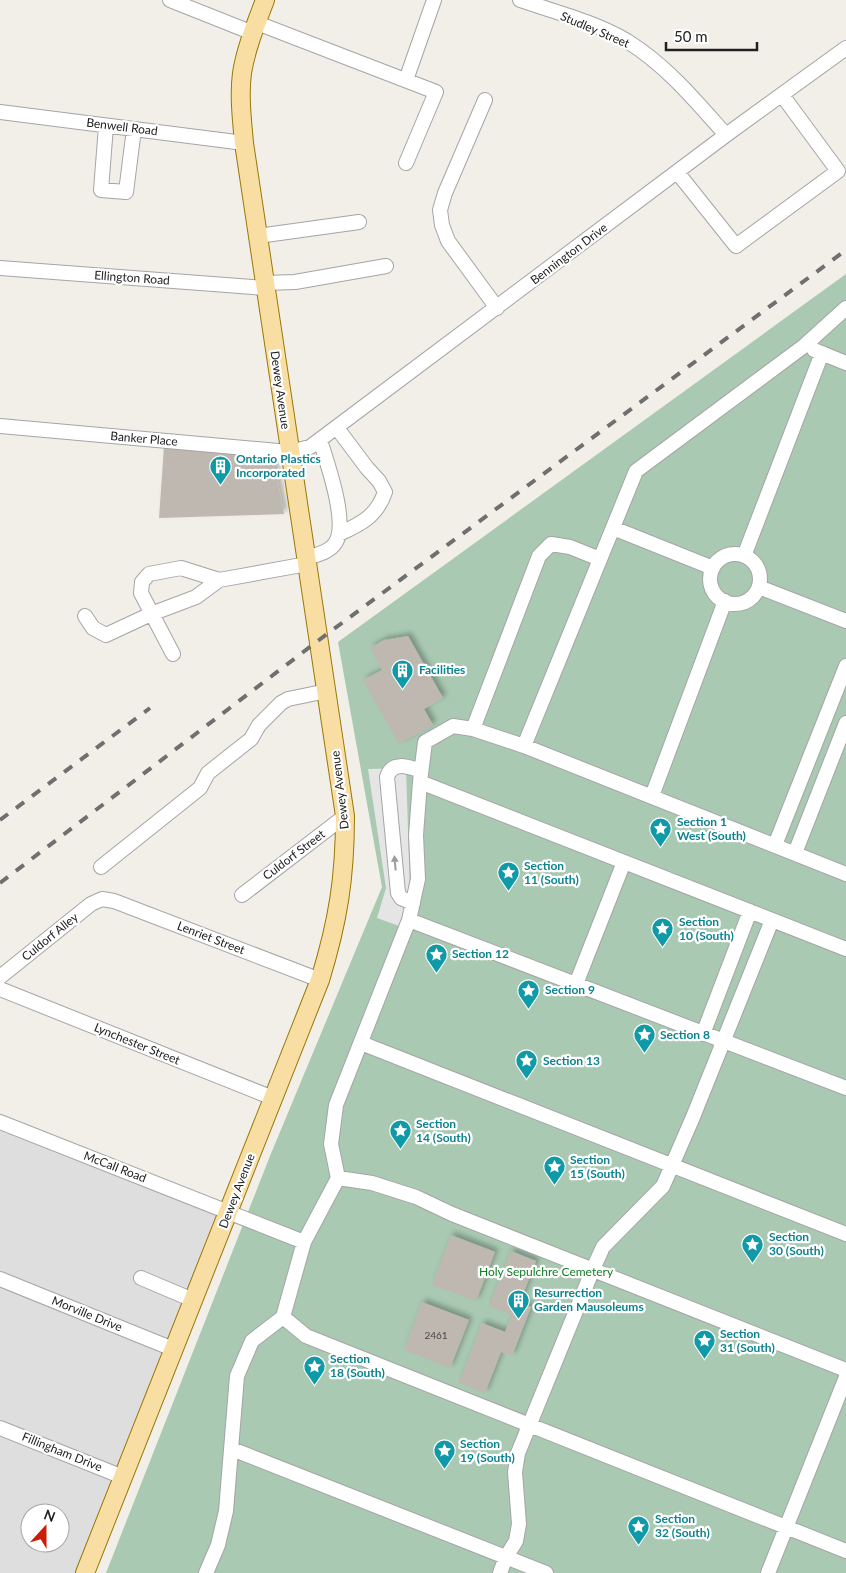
<svg xmlns="http://www.w3.org/2000/svg" width="846" height="1573" font-family="Lato,sans-serif">
  <defs>
    <filter id="shadow"><feDropShadow dx="3.5" dy="-3.5" stdDeviation="2.5" flood-color="#0004"/></filter>
  </defs>
  <rect width="100%" height="100%" fill="#f1efe8"/>
  <path fill="#dfdede" fill-rule="evenodd" d="M0,1125L227,1216L85,1573H0ZM30,1513H60V1543H30Z"/>
  <path fill="#a9c9b2" d="M846,274V1573H106L270,1156L382,887L338,642Z"/>
  <path fill="#e5e5e5" d="M406,768L410,891L399,926L377,918L386,888L368,769Z"/>
  <path fill="#beb8b1" filter="url(#shadow)" d="M164,447L273,457L284,514L159,518Z
    M408,636L443,698L424,709L433,725L399,744L363,680L382,670L370,648L384,640Z
    M451,1235L495,1252L476,1301L432,1285Z
    M511,1251L536,1261L520,1302L531,1307L512,1356L501,1352L485,1393L459,1383L482,1323L505,1332L512,1315L489,1306Z
    M422,1302L469,1320L450,1368L404,1350Z"/>
  <g fill="none" stroke-linecap="round" stroke-linejoin="round">
    <defs>
      <path id="minor" d="M170,0L253,33
        M520,0C555,12 595,22 627,41C667,66 695,100 726,135
        M257,23L436,92L406,163
        M406,80L434,0
        M485,100L445,193L440,210L442,225L448,241L497,308
        M0,112L244,143
        M106,126L101,190L126,192L134,129
        M677,172L736,246L838,171L782,95
        M258,236L359,222
        M0,268L265,288
        M264,283L295,282L386,266
        M814,350L846,363
        M0,426L289,452L310,447L726,135L846,48
        M337,428L367,468L379,481L385,492C377,516 361,524 339,534
        M613,528L713,568
        M710 579a25 25 0 1 1 50 0a25 25 0 1 1-50 0Z
        M744,556L822,353
        M306,558C317,555 330,552 336,542C348,521 327,463 320,440
        M759,587L846,621
        M85,616L93,628L106,635L151,614L196,597L219,580
        M173,654L141,593L142,582L149,574L181,568L219,580L307,564
        M473,729L539,556L551,544L570,547L600,559
        M524,746L636,471L804,346L846,308
        M420,782L846,949
        M652,796L725,601
        M775,845L846,666
        M795,853L846,723
        M101,867L200,788L208,773L251,739L259,725L281,703L288,699L327,691
        M242,895L345,816
        M413,903L401,898L398,893L387,777C392,760 409,767 421,771
        M409,920L846,1088
        M0,977L91,904L102,899L114,901L320,980
        M576,984L624,862
        M0,989L273,1098
        M703,1034L750,911
        M361,1043L846,1234
        M0,1122L304,1242L338,1178L331,1144L336,1105L409,920L418,879L416,835L420,782L425,742L453,726L473,729L524,746L846,874
        M338,1178L372,1183L416,1197L452,1214L846,1370
        M304,1242L283,1317L306,1336L846,1551
        M141,1278L193,1300
        M0,1279L173,1349
        M0,1428L123,1477
        M232,1449L546,1573
        M206,1573L218,1545L226,1511L237,1376L252,1341L283,1317
        M500,1573L506,1557L516,1541L519,1524L515,1472L518,1453L593,1269L603,1247L663,1186L693,1117L772,920
        M768,1573L846,1377"/>
      <path id="major" d="M85,1573L320,980C338,921 345,878 345,816L244,143C242,120 239,96 242,73C246,48 256,24 265,0"/>
    </defs>
    <use href="#minor" stroke="#a5a5a5" stroke-width="16"/>
    <use href="#major" stroke="#997805" stroke-width="20"/>
    <use href="#minor" stroke="#fff" stroke-width="14"/>
    <use href="#major" stroke="#f9dea4" stroke-width="18"/>
    <path stroke="#6f6f6f" stroke-width="4" stroke-dasharray="10 10" stroke-linecap="butt" d="M0,820L150,708
      M0,883L319,640L846,250"/>
  </g>
  <defs><path id="oneway-solid" d="M-6-.8H1V-3.2L6.5 0L1 3.2V.8H-6Z" transform="scale(1.25)"/></defs>
  <use fill="#9b9b9b" href="#oneway-solid" transform="translate(395 863) rotate(-95)"/>
  <defs>
    <symbol id="building-pin" viewBox="-11 -11 22 30"><path d="M0 17L-7.5 6A9.5 9.5 0 1 1 7.5 6Z" fill="#0f9aa8" stroke="#fff"/><path d="M-4-6H4V6H1V3H-1V6H-4ZM-2.5-4.3h1.7v1.8h-1.7ZM.8-4.3h1.7v1.8H.8ZM-2.5-1h1.7V.8h-1.7ZM.8-1h1.7V.8H.8Z" fill="#fff"/></symbol>
    <symbol id="sight-pin" viewBox="-11 -11 22 30"><path d="M0 17L-7.5 6A9.5 9.5 0 1 1 7.5 6Z" fill="#0f9aa8" stroke="#fff"/><path d="M0-6L1.8-2.2L6-1.7L2.9 1.2L3.7 5.4L0 3.3L-3.7 5.4L-2.9 1.2L-6-1.7L-1.8-2.2Z" fill="#fff"/></symbol>
  </defs>
  <g fill-rule="evenodd">
    <use href="#building-pin" x="208" y="454" width="25" height="34"/>
    <use href="#building-pin" x="390" y="658" width="25" height="34"/>
    <use href="#sight-pin" x="648" y="816" width="25" height="34"/>
    <use href="#sight-pin" x="496" y="860" width="25" height="34"/>
    <use href="#sight-pin" x="650" y="916" width="25" height="34"/>
    <use href="#sight-pin" x="424" y="942" width="25" height="34"/>
    <use href="#sight-pin" x="516" y="978" width="25" height="34"/>
    <use href="#sight-pin" x="632" y="1022" width="25" height="34"/>
    <use href="#sight-pin" x="514" y="1048" width="25" height="34"/>
    <use href="#sight-pin" x="388" y="1118" width="25" height="34"/>
    <use href="#sight-pin" x="542" y="1154" width="25" height="34"/>
    <use href="#sight-pin" x="740" y="1232" width="25" height="34"/>
    <use href="#building-pin" x="506" y="1288" width="25" height="34"/>
    <use href="#sight-pin" x="692" y="1328" width="25" height="34"/>
    <use href="#sight-pin" x="302" y="1354" width="25" height="34"/>
    <use href="#sight-pin" x="432" y="1438" width="25" height="34"/>
    <use href="#sight-pin" x="626" y="1514" width="25" height="34"/>
  </g>
  <g text-anchor="middle" stroke-width="4.5" stroke-linejoin="round" paint-order="stroke">
    <g font-size="10" fill="#484745">
      <text x="436" y="1339">2461</text>
    </g>
    <g font-size="12" fill="#212121" stroke="#fff">
      <text transform="translate(595 30) rotate(23)" y="4">Studley Street</text>
      <text transform="translate(122 127) rotate(7)" y="4">Benwell Road</text>
      <text transform="translate(569 254) rotate(-37)" y="4">Bennington Drive</text>
      <text transform="translate(132 278) rotate(4)" y="4">Ellington Road</text>
      <text transform="translate(280 390) rotate(82)" y="4">Dewey Avenue</text>
      <text transform="translate(144 439) rotate(5)" y="4">Banker Place</text>
      <text transform="translate(340 790) rotate(-97)" y="4">Dewey Avenue</text>
      <text transform="translate(294 855) rotate(-37)" y="4">Culdorf Street</text>
      <text transform="translate(50 937) rotate(-39)" y="4">Culdorf Alley</text>
      <text transform="translate(211 938) rotate(21)" y="4">Lenriet Street</text>
      <text transform="translate(137 1044) rotate(22)" y="4">Lynchester Street</text>
      <text transform="translate(115 1167) rotate(21)" y="4">McCall Road</text>
      <text transform="translate(237 1191) rotate(-69)" y="4">Dewey Avenue</text>
      <text transform="translate(87 1314) rotate(22)" y="4">Morville Drive</text>
      <text transform="translate(62 1452) rotate(22)" y="4">Fillingham Drive</text>
    </g>
    <g font-size="12" font-weight="bold" fill="#0d838f" stroke="#fff" text-anchor="start">
      <text x="236" y="463">Ontario Plastics<tspan x="236" dy="14">Incorporated</tspan></text>
      <text x="419" y="674">Facilities</text>
      <text x="677" y="826">Section 1<tspan x="677" dy="14">West (South)</tspan></text>
      <text x="524" y="870">Section<tspan x="524" dy="14">11 (South)</tspan></text>
      <text x="679" y="926">Section<tspan x="679" dy="14">10 (South)</tspan></text>
      <text x="452" y="958">Section 12</text>
      <text x="545" y="994">Section 9</text>
      <text x="660" y="1039">Section 8</text>
      <text x="543" y="1065">Section 13</text>
      <text x="416" y="1128">Section<tspan x="416" dy="14">14 (South)</tspan></text>
      <text x="570" y="1164">Section<tspan x="570" dy="14">15 (South)</tspan></text>
      <text x="769" y="1241">Section<tspan x="769" dy="14">30 (South)</tspan></text>
      <text x="534" y="1297">Resurrection<tspan x="534" dy="14">Garden Mausoleums</tspan></text>
      <text x="720" y="1338">Section<tspan x="720" dy="14">31 (South)</tspan></text>
      <text x="330" y="1363">Section<tspan x="330" dy="14">18 (South)</tspan></text>
      <text x="460" y="1448">Section<tspan x="460" dy="14">19 (South)</tspan></text>
      <text x="655" y="1523">Section<tspan x="655" dy="14">32 (South)</tspan></text>
    </g>
    <g font-size="12" fill="#0f7e25" stroke="#fff">
      <text x="546" y="1276">Holy Sepulchre Cemetery</text>
    </g>
  </g>
  <g transform="translate(45 1528) rotate(21)"><circle r="24" fill="#ffffff" stroke="#a6a6a6"/>
  <path d="M0-4L9 19L0 12L-9 19Z" fill="#cb1c06"/>
  <text y="-8" font-size="14" font-weight="bold" text-anchor="middle" fill="#212121">N</text>
  </g>
  <path d="M666 42v8h91v-8" fill="none" stroke="#212121" stroke-width="2.5"/>
  <text x="674" y="42" font-size="15" fill="#212121" stroke="#ffffff" stroke-width="4" paint-order="stroke">50 m</text>
</svg>
